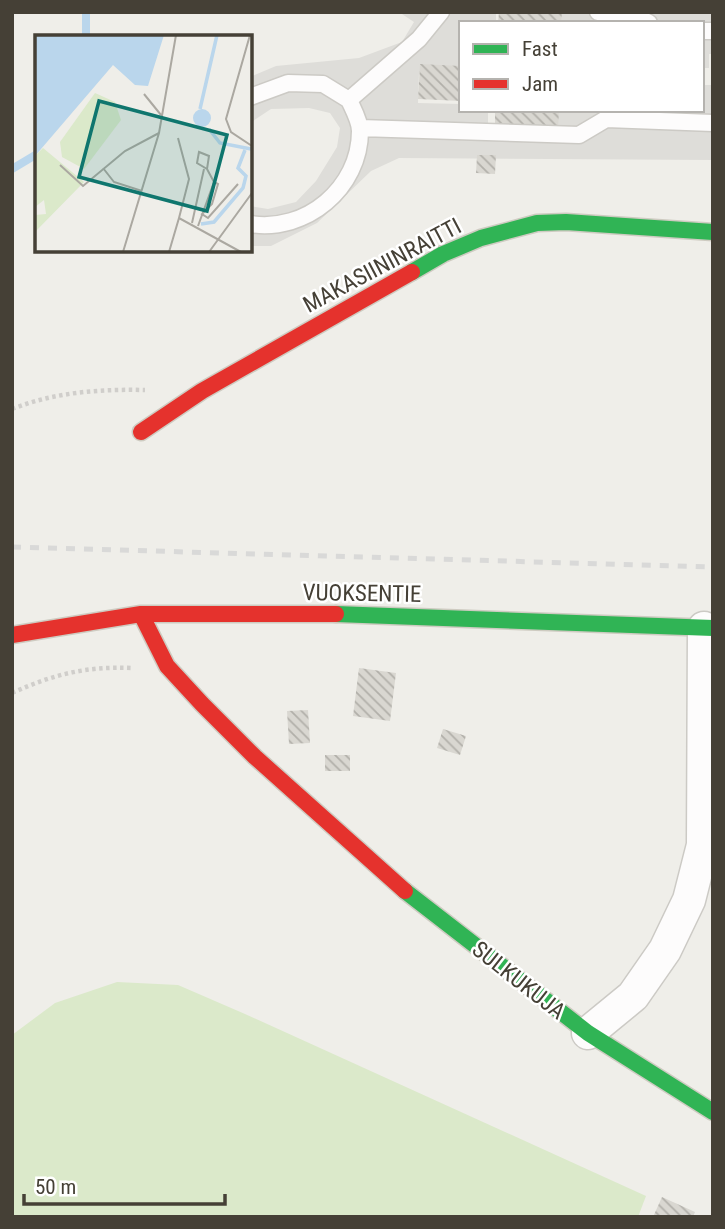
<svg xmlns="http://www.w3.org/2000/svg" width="725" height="1229" font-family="'Roboto Condensed',sans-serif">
  <defs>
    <pattern id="building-back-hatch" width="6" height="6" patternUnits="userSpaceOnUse" patternTransform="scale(1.75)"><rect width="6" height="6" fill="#d9d7d1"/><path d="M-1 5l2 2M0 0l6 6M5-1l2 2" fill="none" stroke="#b2b0aa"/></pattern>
  </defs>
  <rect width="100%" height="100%" fill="#efeee9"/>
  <path fill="#dbe9ca" d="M117,982L178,985L245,1014L646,1196L638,1217H12V1035L55,1003Z"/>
  <path fill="#deddd9" d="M399,12H496V23H461V74L419,72L418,103L461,104V110H488V127L552,110H702V85H713V160L399,158L371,171L317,223L271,246H250V206L268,209L296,202L316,181L337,147L340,128L330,113L309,108L271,109L250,123V77L276,66L359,58L402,42L414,22Z
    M556,12H713V54H709V68H703L702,73V23H556Z"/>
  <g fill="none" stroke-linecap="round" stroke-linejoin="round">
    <path stroke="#bad6ec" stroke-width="8" d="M86,37V12
      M12,169L37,154"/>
  </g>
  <path fill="url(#building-back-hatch)" d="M499,12H562L561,23H498Z
    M420,64L461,66V101L418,99Z
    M495,110H559L558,129L495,127Z
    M477,155H496L495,174L476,173Z
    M359,668L396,673L390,721L353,716Z
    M308,710L310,743L289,744L287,711Z
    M443,729L466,736L460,755L437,748Z
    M325,755H350V771H325Z
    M662,1197L695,1212L693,1217H653Z"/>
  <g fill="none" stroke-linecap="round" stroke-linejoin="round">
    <defs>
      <path id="lane" d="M598,12L631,14L649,23
        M702,31H713
        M250,97L288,83L323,84L349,100C353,109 360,121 360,131C360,188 306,233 250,224
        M349,100L419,39L441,12
        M360,128L579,135L606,119L713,123"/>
      <path id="street" d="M588,1033L633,996L665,950L689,900L703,845L704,628"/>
      <path id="fast" d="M412,272L443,254L481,238L537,223L566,222L713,232
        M336,614L713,628
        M405,891L588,1033L713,1112"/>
      <path id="jam" d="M141,432L202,391L412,272
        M141,614L167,666L202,704L255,757L405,891
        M12,635L141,614H336"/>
    </defs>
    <use href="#lane" stroke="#cccac5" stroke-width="19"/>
    <use href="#street" stroke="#cccac5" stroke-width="35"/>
    <use href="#fast" stroke="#cecbc1" stroke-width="19"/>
    <use href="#jam" stroke="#cecbc1" stroke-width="19"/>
    <path stroke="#d0cecb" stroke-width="4.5" stroke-dasharray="3.5 3.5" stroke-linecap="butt" d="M12,409C55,392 100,389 145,390
      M12,693C54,674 87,666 133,668"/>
    <use href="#lane" stroke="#fdfcfc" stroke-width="16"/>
    <use href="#street" stroke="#fdfcfc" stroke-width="32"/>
    <use href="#fast" stroke="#30b455" stroke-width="16"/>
    <use href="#jam" stroke="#e5322d" stroke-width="16"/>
    <path stroke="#d9d9d8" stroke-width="5" stroke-dasharray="9 9" stroke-linecap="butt" d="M12,547L713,567"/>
  </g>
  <g text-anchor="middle" stroke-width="5" stroke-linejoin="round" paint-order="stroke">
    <g font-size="23" fill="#454036" stroke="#fff">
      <text transform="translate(382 265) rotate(-28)" y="8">MAKASIININRAITTI</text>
      <text transform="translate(362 593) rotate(1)" y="8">VUOKSENTIE</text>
      <text transform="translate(519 980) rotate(38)" y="8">SULKUKUJA</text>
    </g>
  </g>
  <g transform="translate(35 35)">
    <rect width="217" height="217" fill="#efeee9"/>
    <path d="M60,58L80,67L86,85L49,134L27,122L25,107Z" fill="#dbe9ca"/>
    <path d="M8,113L49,147L0,197V180L11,179L9,165L0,172V121Z" fill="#dbe9ca"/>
    <path d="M0,0H129L113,51L100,50L78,30L0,121ZM158 83a9 9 0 1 1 18 0a9 9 0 1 1-18 0Z" fill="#bad6ec"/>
    <path fill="none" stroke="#bad6ec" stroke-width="3.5" d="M165,74L182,0M174,94L185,108L216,114M166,189L179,187L208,153L211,141L203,133L210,115"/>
    <path fill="none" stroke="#aba8a1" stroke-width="2" d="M215,0L191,84L196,97L217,111M109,59L126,80M143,103L154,144L144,183M25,130L48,151L90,116L124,98M68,133L79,147L107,156M179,147L183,149L177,169L167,179L173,183L203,149M157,188L169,134M163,191L179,147L172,134L174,121L164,117L162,128L172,134M88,217L124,98L141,0M134,217L144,183L206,217M174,217L217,158"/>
    <path fill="#0f766e" fill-opacity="0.15" stroke="#0f766e" stroke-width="3.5" d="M64,66L192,100L172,176L44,142Z"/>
    <rect width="217" height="217" fill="none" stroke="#454036" stroke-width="3.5"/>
  </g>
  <rect width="725" height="1229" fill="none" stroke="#454036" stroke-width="28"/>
  <rect x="459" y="21" width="245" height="91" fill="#ffffff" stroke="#b5b3af" stroke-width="2"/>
  <rect x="473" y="44" width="35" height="10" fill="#30b455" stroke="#b5b3af" stroke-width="2"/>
  <text x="522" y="56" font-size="21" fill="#454036">Fast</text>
  <rect x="473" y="79" width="35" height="10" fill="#e5322d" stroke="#b5b3af" stroke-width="2"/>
  <text x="522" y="91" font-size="21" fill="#454036">Jam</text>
  <path d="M24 1194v10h201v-10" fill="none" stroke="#454036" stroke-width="3.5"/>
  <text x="35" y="1194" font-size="21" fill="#454036" stroke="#ffffff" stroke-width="5" paint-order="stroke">50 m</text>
</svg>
